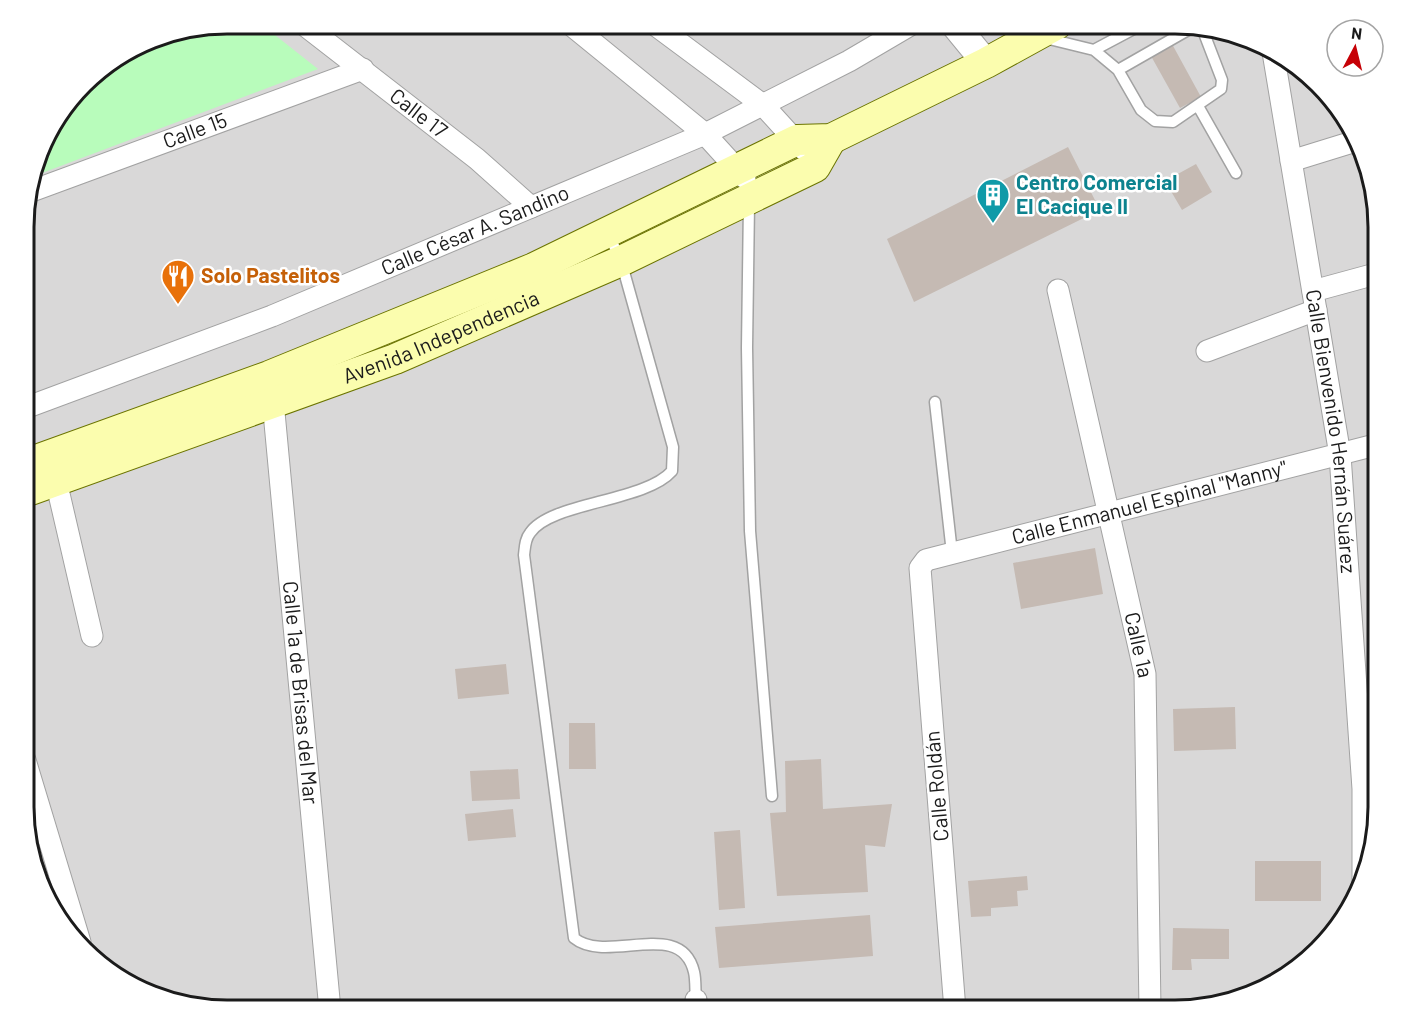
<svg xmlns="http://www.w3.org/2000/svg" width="1403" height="1034" font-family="Barlow,sans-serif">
  <rect width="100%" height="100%" fill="#eee8e0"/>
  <path fill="#d9d8d8" d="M227,24H1188L1253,39L1309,74L1358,138L1379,227V820L1364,884L1329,940L1265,989L1175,1010H215L150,995L94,960L45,897L24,820L26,201L51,126L94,74L162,35Z"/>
  <path fill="#b8fcbb" d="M228,24H261L318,69L34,176L51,126L94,74L162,35Z"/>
  <path fill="#c5bab3" d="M1172,44L1201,97L1180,108L1151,56Z
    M1068,147L1100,210L914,302L887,239Z
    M1196,164L1212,192L1182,210L1165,181Z
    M1379,473V511H1374L1370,474Z
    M1372,518H1379V563H1377Z
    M1095,548L1103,594L1021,609L1013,563Z
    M506,664L509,694L458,699L455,669Z
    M1235,707L1236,749L1174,751L1173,709Z
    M569,723H595L596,769H569Z
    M821,759L823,809L892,804L885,847L865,845L868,892L777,896L770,813L786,812L785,761Z
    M518,769L520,799L472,801L470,771Z
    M513,809L516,837L468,841L465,814Z
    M740,830L745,908L719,910L714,832Z
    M1255,861H1321V901H1255Z
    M1027,876L1028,890L1017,891L1018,906L991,908V916L971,917L968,881Z
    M870,915L873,956L719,968L715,927Z
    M1173,928L1229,929V959H1191L1192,970H1172Z"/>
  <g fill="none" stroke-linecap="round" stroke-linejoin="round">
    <defs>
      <path id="service" d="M1045,38L1094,50L1118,70L1141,110L1155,121L1173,122L1221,89L1222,80L1202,28
        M1094,50L1143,24
        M1118,70L1195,26
        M1198,106L1236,173
        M749,203L747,348L750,531L772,796
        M608,233L621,261L673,447L672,471C645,502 550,502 530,533C525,539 525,547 524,555L574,938C607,965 681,917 694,972C696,980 695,991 696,1000
        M935,402L952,553"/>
      <g id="minor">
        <path id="s1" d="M303,24L477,159L531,207"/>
        <path d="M570,24L705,134L745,178"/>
        <path d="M654,24L763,105L803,149"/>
        <path id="s2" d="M1273,52L1340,455L1363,789V885"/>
        <path d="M1291,161L1359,140"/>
        <path id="s3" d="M29,192L363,69"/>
        <path id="s4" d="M1058,290L1145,674L1150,1010"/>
        <path d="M1313,291L1379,273"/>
        <path d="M1207,351L1316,310"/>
        <path id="s5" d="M272,391L330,1010"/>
        <path id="s6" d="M25,408L272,316L705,134L849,61L912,24"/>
        <path d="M56,481L92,636"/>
        <path d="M25,760L80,942"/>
        <path d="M696,1000V1010"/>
        <path id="s7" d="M955,1010L920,568L926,560L1379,444"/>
      </g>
      <path id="tertiary" d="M954,24L986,63
        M1018,24L1036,36"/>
      <g id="secondary">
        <path d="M25,464L269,376L534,268L797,140L831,139L986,63L1057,24"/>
        <path id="s8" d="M25,492L395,359L621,261L815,167L831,139"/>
      </g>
    </defs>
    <use href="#service" stroke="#a2a2a2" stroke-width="13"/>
    <use href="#minor" stroke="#a2a2a2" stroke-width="23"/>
    <use href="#tertiary" stroke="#a2a2a2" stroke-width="29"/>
    <use href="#secondary" stroke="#6b7400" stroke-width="32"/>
    <use href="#service" stroke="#fff" stroke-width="10"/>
    <use href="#minor" stroke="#fff" stroke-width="21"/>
    <use href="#tertiary" stroke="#fff" stroke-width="27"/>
    <use href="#secondary" stroke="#fbfdae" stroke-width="30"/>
  </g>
  <defs>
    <symbol id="building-pin" viewBox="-11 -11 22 30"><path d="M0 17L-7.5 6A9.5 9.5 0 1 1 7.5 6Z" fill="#0f9aa8" stroke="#fff"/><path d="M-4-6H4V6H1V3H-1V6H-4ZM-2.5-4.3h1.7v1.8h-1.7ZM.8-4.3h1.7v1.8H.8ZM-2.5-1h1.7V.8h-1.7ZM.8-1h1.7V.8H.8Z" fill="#fff"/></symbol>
    <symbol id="restaurant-pin" viewBox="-11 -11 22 30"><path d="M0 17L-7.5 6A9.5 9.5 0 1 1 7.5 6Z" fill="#e8710a" stroke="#fff"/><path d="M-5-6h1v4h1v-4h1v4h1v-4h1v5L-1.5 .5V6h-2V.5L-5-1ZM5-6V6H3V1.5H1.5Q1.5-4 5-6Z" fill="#fff"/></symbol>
  </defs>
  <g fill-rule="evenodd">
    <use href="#building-pin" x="974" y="176" width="38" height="52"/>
    <use href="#restaurant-pin" x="159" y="257" width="38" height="52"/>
  </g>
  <g text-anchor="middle" stroke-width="5" stroke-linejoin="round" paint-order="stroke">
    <g font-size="21" fill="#1b1b1b" stroke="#fff">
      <text dy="7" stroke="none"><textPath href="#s1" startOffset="146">Calle 17</textPath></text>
      <text dy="7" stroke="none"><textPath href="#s3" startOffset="177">Calle 15</textPath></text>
      <text dy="7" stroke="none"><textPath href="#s6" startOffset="484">Calle César A. Sandino</textPath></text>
      <text dy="7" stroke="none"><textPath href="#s8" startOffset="444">Avenida Independencia</textPath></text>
      <text dy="7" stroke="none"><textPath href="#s2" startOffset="384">Calle Bienvenido Hernán Suárez</textPath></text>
      <text dy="7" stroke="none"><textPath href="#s7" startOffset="684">Calle Enmanuel Espinal "Manny"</textPath></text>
      <text dy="7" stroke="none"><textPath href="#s4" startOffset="364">Calle 1a</textPath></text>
      <text dy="7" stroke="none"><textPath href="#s5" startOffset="303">Calle 1a de Brisas del Mar</textPath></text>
      <text transform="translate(937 786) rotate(-95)" y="7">Calle Roldán</text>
    </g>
    <g font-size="21" font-weight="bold" fill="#0d838f" stroke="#fff" text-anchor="start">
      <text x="1016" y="190">Centro Comercial<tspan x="1016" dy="24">El Cacique II</tspan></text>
    </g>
    <g font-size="21" font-weight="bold" fill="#c56008" stroke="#fff" text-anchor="start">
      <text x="201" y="283">Solo Pastelitos</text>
    </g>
  </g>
  <path d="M0 0H1403V1034H0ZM227 34H1175A193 193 0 0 1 1368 227V807A193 193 0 0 1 1175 1000H227A193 193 0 0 1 34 807V227A193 193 0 0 1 227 34Z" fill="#fff" fill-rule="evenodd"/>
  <path fill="none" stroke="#1b1b1b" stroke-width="3" d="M227 34H1175A193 193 0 0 1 1368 227V807A193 193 0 0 1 1175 1000H227A193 193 0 0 1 34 807V227A193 193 0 0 1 227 34Z"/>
  <g transform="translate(1355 48) rotate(7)"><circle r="28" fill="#ffffff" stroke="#a4a4a4" stroke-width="1.5"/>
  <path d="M0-4.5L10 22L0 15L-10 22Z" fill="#c60006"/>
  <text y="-9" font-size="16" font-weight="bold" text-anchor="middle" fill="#1b1b1b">N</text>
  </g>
</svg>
